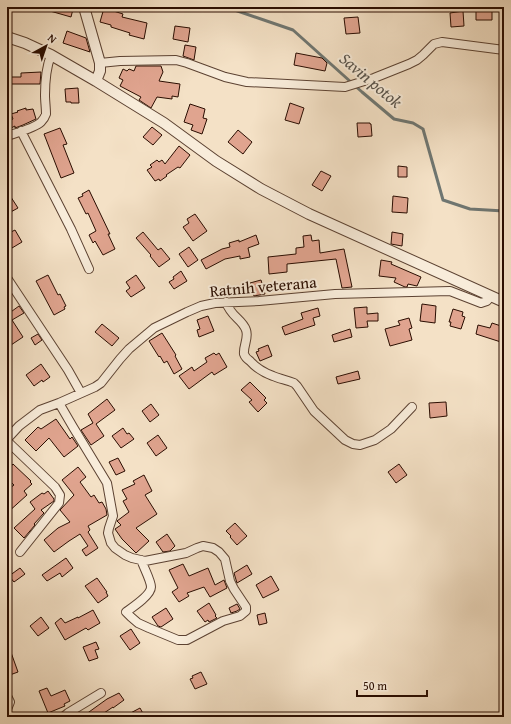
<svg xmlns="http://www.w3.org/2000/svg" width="511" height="724" font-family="'Gentium Book Plus',serif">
  <rect width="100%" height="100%" fill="#f4e1c6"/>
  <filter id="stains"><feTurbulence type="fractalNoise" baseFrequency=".005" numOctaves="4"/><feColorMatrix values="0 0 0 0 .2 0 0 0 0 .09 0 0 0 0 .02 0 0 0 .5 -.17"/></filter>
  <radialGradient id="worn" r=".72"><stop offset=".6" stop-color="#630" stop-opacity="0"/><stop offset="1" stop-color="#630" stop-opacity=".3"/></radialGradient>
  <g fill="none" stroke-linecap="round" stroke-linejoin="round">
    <path stroke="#6f7671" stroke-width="3" d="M226,7L293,30L362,92L394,119L413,123L423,129L443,200L470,209L504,211"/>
  </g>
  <path fill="#e0a48f" stroke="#2a0d01" d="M44,7H65L73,9L71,17L43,9Z
    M476,7H492V20H476Z
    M104,8L123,14L122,17L147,23L144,39L129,35L130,33L111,27V25L100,22Z
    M463,11L464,26L451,27L450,13Z
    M358,17L360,33L346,34L344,18Z
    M175,26L190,28L188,42L173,39Z
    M67,31L86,38L90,52L63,43Z
    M185,45L196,47L194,60L183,56Z
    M296,53L322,58L327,63L325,71L294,65Z
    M136,66H161L163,72L159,81L180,84L178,97L172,96V99L157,97L151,108L139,100L141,97L120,86L123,80L119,78L123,69L127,71L129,69L134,71Z
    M41,72L40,84H7V77H21V73Z
    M78,88L79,103H71V102H66L65,89Z
    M290,103L304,108L299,124L285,120Z
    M190,104L205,109L203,118L207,119L202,134L191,130L193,125L184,122Z
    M26,108V110L33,109L36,119L23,125L15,128V126L7,130V122L13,119L11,114L18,112L17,111Z
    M357,123H370V124H371L372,136L358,137Z
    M152,127L162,135L153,145L143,137Z
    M60,128L67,144L63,145L74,173L61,178L44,134Z
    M238,130L252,142L243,154L228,142Z
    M179,146L190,155L180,168L178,167L166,175L167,176L160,181L159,179L155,181L147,170L152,167L150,165L157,160L159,162L162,160L165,164Z
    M398,166L407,167V177H398Z
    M321,171L331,176L322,191L312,185Z
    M89,190L110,234H108L115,249L103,255L95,241L93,243L89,235L96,231L88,213L86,214L78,198L83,196L82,194Z
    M7,191L18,208L7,214Z
    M393,196L408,198L407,213L392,212Z
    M195,214L207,231L193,241L183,227L189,223L187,219Z
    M15,230L22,242L7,251V234Z
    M143,232L158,250L161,248L170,259L159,267L150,256L151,255L136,238Z
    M392,232L403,234L402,246L391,244Z
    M256,235L259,244L248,248L250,257L240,259V256L225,259L206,269L201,260L222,249L230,247L229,243L239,240V242Z
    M311,235L312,241L319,240L320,253L344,249L352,287L342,288L336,259L287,264V272L269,274L268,257L296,254V248L304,247L303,236Z
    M189,247L198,260L188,267L179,254Z
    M381,260L392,262L391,264L421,277L417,286L408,284L407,287H405L394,282L396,278L379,276Z
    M181,271L187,281L174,289L169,282L174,279L173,277Z
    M48,275L58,295L60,294L66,306L64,307L65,309L54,315L36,281Z
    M136,275L145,288L131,297L126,291L130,288L126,282Z
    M261,280L265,294L254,296L250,283Z
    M422,304L436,306L435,323L420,321Z
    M19,306L24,313L12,320L23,337L11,345L7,339V312L8,314Z
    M367,307V314L378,313V321H367L368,327L356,328L354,308Z
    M318,308L320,316L313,318L315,325L285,335L282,327L303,319L301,313Z
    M453,309L463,312L462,316L465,317L461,329L450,326L451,322H449Z
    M208,316L214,331L199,337L197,330L200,329L197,320Z
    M409,318L412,328L409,329L412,340L390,346L385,329L400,325L398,321Z
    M492,323L504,327V343L476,334L478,325L490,328Z
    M102,324L119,338L112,346L95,332Z
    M350,329L352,337L334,342L332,335Z
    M162,333L176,355L175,356L182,369L174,374L167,361L164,363L160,356L159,357L149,341Z
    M38,334L42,340L35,345L31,338Z
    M268,345L272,356L260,361L256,352L259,351L258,349Z
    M214,353L216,355L219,353L227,367L214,375L212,372L189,389L179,376L192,367L194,371L207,362L205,358Z
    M41,364L50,377L43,382L42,380L34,386L26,375Z
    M358,371L360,379L338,384L336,377Z
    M250,382L266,398L264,400L267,403L258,412L249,402L252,400L241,390Z
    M107,399L115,410L96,424L104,436L91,445L81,430L93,423L88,414Z
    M446,402L447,416L430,418L429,403Z
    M151,404L159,415L150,422L142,411Z
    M56,419L70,439L72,437L78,446L64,457L49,438L36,451L25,440L38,427L41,429Z
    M123,428L127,434L129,433L134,439L121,448L112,436Z
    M158,435L167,448L156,456L147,443Z
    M118,458L125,471L116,475L109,462Z
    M13,464L31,481L30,482L32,484L24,491L27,495L7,513V490L14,485L7,479V471Z
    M399,464L407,475L396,483L388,472Z
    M78,467L86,477L80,482L91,497L94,495L99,503L102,502L106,509L107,515L88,526L90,530L88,532L98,548L86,556L82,550L88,546L80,534L69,541L54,552L44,540L58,528L70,522L60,510L74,495L62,480Z
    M144,475L152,491L145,495L157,514L136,528L149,541L136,553L122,539L115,529L121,525L117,521L129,512L123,501L127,499L122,490L135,484L133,481Z
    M48,491L54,499V501L41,510L44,513L34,524L35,525L24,538L14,528L35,509L30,502L42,493L44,494Z
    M235,523L247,536L237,545L230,537L231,536L226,531Z
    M167,534L175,546L170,551L163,552L156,542Z
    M66,558L73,568L62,577L60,573L47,581L42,575Z
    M183,564L189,576L208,568L215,585L224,580L227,588L210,597L204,587L187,593L189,596L179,602L172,592L178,588L169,570Z
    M247,565L252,574L237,583L234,573Z
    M20,568L25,574L14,582L9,576Z
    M271,576L279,590L263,598L256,585Z
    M97,578L107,592H106L108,596L98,603L85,586Z
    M209,603L216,615L215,616L217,618L209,622L208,620L205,622L197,611Z
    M237,604L240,609L237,611L231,613L229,608Z
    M166,608L173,619L161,627L158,626L152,617Z
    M93,610L100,623L88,630L86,628L65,640L55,623L61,618L65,623L78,617V618Z
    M265,613L267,623L259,625L257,615Z
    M41,617L49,628L38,636L30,626Z
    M131,629L140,643L130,650L120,636Z
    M96,642L99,649L95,650L98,658L89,661L83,647Z
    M7,644H8L18,672L7,676Z
    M201,672L207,684L195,689L190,679L193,678L192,676Z
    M47,688L51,696L65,690L70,701L64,704L65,706L48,713L39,691Z
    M119,693L124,700L113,708V707L98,717H82L107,699Z
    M140,708L145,717H123Z"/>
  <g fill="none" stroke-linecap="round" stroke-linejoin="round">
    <defs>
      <path id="minor" d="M100,63L120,61L176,60L187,63L225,77L247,82L345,87L374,78L409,64L417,60L423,55L434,44L442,42L504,50
        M21,131L71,229L89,269
        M7,136C16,133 35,128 41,122C43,120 45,117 46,114C46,108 45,101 45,95C45,82 46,68 51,55
        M7,278L68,370L81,393
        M226,302C231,317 242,319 246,330C249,338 243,346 244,354C245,357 247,359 250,361C256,368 265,373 273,376C280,379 287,380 294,383L297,386L314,411L345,440L353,444L360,445L375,440L391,429L412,407
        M59,403L73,427L107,483L113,516L109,528L108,533L111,543L115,548L125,555L132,558L145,561L186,553L197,548L203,546L213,548L219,552L225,559L230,581L234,589L246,607V611L240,616L223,621L187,640H178L149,628L138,623L131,617L126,612C133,607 151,595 151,587C151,581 144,568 142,562L141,560
        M7,439L19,426L40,410L59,403L95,387L101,383L120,359L129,349L154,328L187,312L201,306L215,303L259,301L335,294L450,291L481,303L487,301L491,296
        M7,441L55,487L60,495L59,503L20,552
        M7,696L10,702L8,707L7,708
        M63,717L68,713L101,693"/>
      <path id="tertiary" d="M84,7L100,63V71L96,81
        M7,37L25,43L51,55L96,81L164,123L216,161L261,189L309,214L504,302"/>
    </defs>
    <use href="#minor" stroke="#5c4232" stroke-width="10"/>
    <use href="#tertiary" stroke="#5c4232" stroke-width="12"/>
    <use href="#minor" stroke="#f8ecda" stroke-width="8"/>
    <use href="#tertiary" stroke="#f8ecda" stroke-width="10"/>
  </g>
  <g text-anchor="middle" stroke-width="4" stroke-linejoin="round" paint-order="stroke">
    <g font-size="16" fill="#2a0d01" stroke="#f8ecda">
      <text transform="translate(263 286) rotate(-5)" y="6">Ratnih veterana</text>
    </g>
    <g font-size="17" font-style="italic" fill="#58534b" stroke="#f8ecda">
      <text transform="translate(371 80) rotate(40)" y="6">Savin potok</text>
    </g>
  </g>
  <rect width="511" height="724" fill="none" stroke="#f4e1c6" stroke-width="24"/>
  <rect x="8" y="8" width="495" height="708" fill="none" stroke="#2a0d01" stroke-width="2"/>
  <rect x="12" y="12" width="487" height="700" fill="none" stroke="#2a0d01"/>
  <g transform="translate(46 46) rotate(40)" stroke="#f8ecda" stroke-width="3" paint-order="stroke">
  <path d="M0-3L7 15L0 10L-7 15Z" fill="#2a0d01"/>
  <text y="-6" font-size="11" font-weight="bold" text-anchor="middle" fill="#2a0d01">N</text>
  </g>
  <path d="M357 690v6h70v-6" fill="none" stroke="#2a0d01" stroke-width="2"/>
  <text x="363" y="690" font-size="12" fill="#2a0d01" stroke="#f8ecda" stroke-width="3" paint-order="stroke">50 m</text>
  <rect width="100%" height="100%" filter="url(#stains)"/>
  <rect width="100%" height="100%" fill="url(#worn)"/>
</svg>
